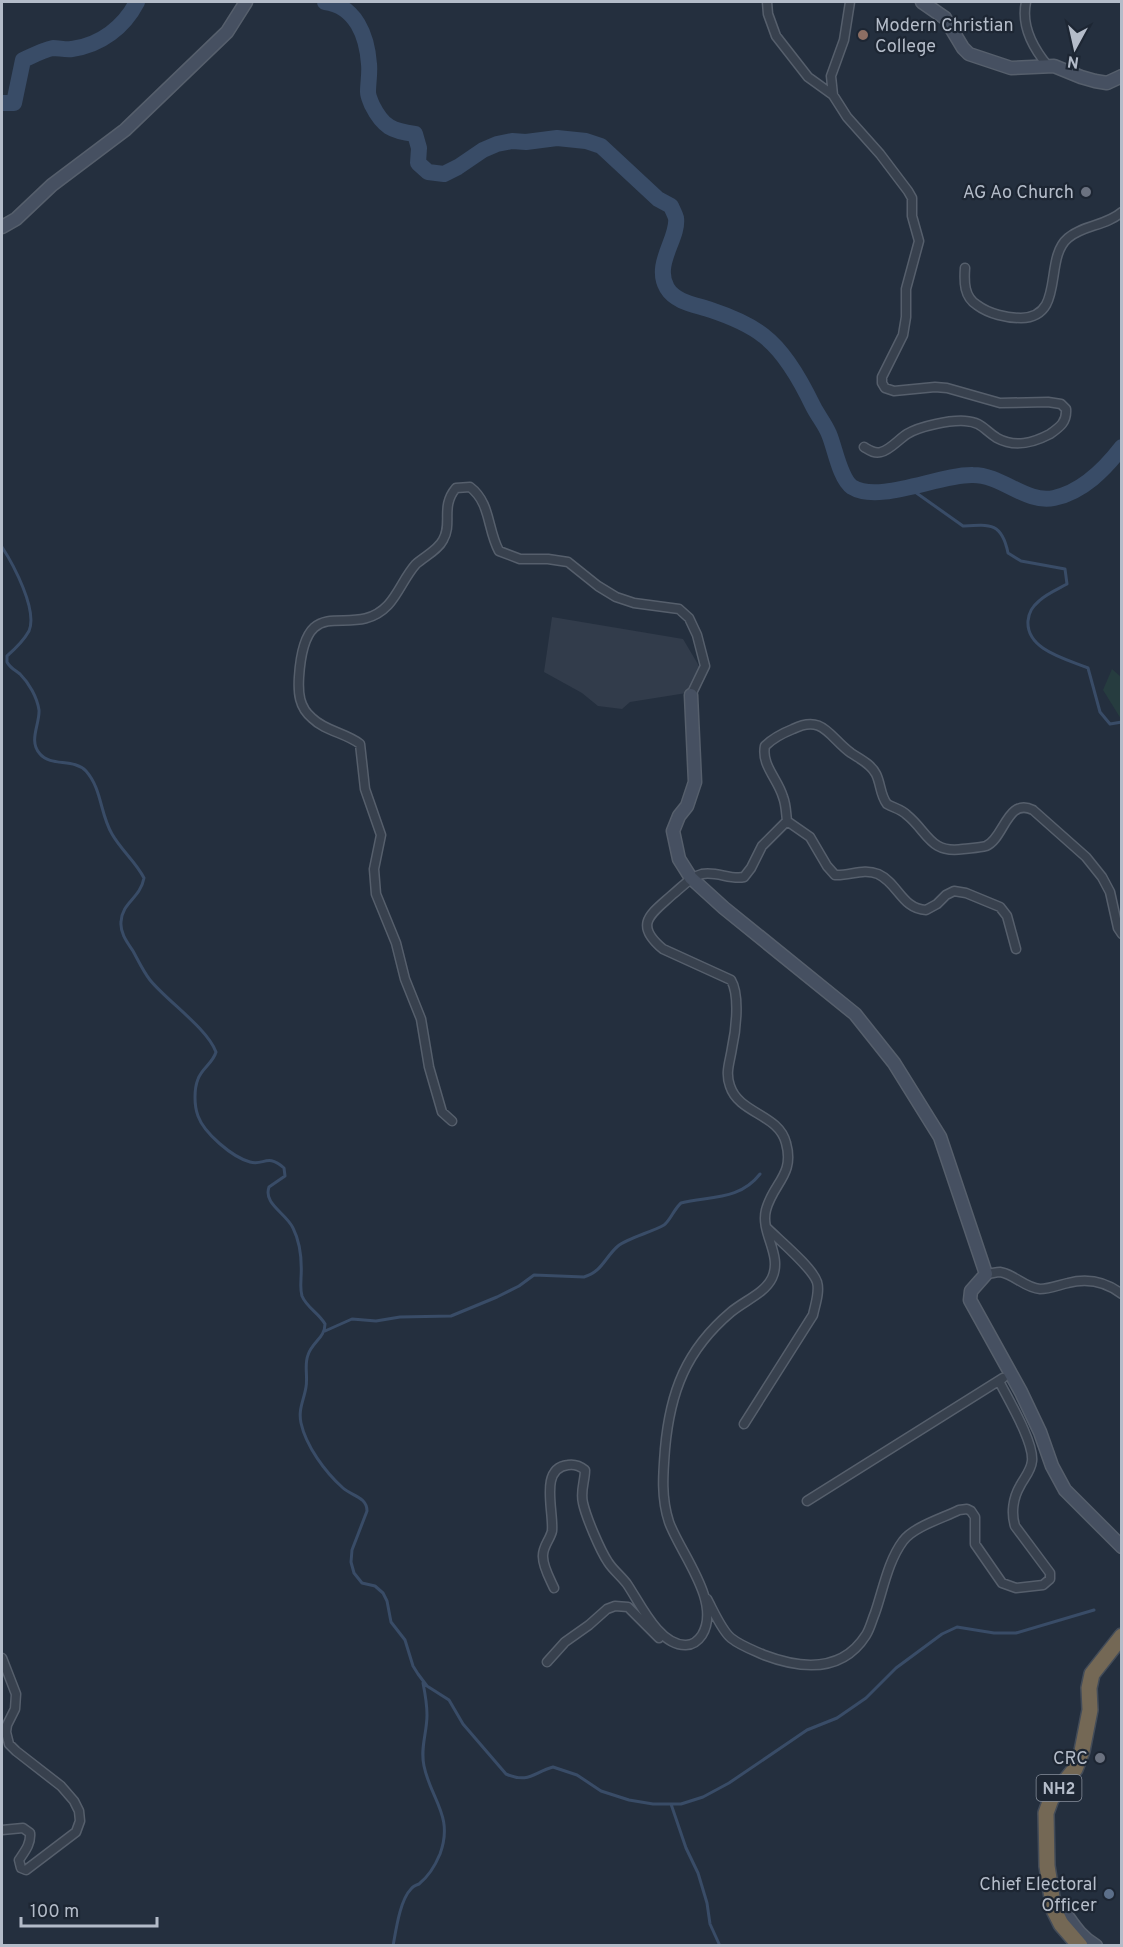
<svg xmlns="http://www.w3.org/2000/svg" width="1123" height="1947" font-family="Overpass,sans-serif">
  <rect width="100%" height="100%" fill="#242f3e"/>
  <path fill="#323c4b" d="M552,617L683,639L699,666V691L630,702L622,709L598,706L582,693L544,672Z"/>
  <path fill="#263c3f" d="M1112,669L1121,677V719L1103,690Z"/>
  <g fill="none" stroke-linecap="round" stroke-linejoin="round">
    <path stroke="#394c67" stroke-width="3" d="M908,487L963,526C991,524 1002,523 1008,553L1021,561L1065,569L1067,584C1058,589 1046,594 1039,601C1032,607 1029,612 1028,621C1026,650 1067,659 1088,668L1100,712L1110,724L1122,722
      M2,547C13,564 38,610 29,631C24,640 15,649 7,656V662C10,668 15,670 20,674C29,683 37,697 39,710C40,724 28,741 40,754C51,767 74,758 86,771C102,789 100,814 112,834C121,850 136,862 144,878C140,899 122,902 121,922C120,933 127,942 133,951C138,960 143,971 150,980C167,1001 207,1028 216,1052C213,1063 202,1068 198,1079C194,1089 194,1105 198,1116C204,1133 232,1157 250,1162C264,1166 267,1153 284,1168L285,1176L269,1187C263,1204 286,1213 293,1228C300,1242 302,1262 301,1278C301,1284 300,1289 302,1296C307,1308 319,1313 325,1324C325,1338 312,1342 308,1355C304,1365 308,1376 306,1387C304,1400 298,1409 301,1423C306,1446 325,1472 343,1488C352,1496 367,1497 367,1511L352,1550L351,1562L354,1573L362,1583L375,1586L383,1593L387,1601L391,1622L405,1640L413,1666L418,1674L427,1686L449,1700L463,1724L506,1774C529,1784 534,1772 553,1767L577,1775L601,1791L629,1800L653,1804H681L703,1797L729,1783L807,1730L837,1718L866,1698L896,1668L942,1634L957,1627L994,1633H1016L1094,1610
      M325,1331L352,1319L376,1321L400,1317L451,1316L497,1297L519,1286L534,1275L584,1277C602,1272 605,1257 618,1246C628,1238 652,1232 664,1225C670,1221 674,1209 681,1203C711,1196 740,1200 760,1174
      M671,1804L686,1848L698,1873L707,1903L710,1924L720,1946
      M393,1946C396,1930 400,1900 411,1889C413,1886 416,1885 419,1884C429,1876 435,1866 440,1854C454,1816 431,1800 424,1766C420,1748 427,1733 427,1715C427,1705 425,1693 423,1683"/>
    <path stroke="#394c67" stroke-width="16" d="M325,2C356,6 367,36 369,64C370,73 368,83 368,92C368,96 370,100 372,105C383,127 392,131 415,134L419,148L418,163L428,172L444,174L458,167L483,150L497,144L512,141L526,142L557,138L586,141L601,146L658,199L671,206C672,209 675,214 676,218C679,238 653,264 667,288C676,303 697,305 711,310C729,316 749,324 764,336C785,352 802,383 813,406C818,416 825,424 829,434C835,448 840,479 852,487C879,504 940,474 973,475C1002,475 1026,504 1054,498C1083,492 1105,469 1122,447
      M2,103H14L23,60C32,56 43,50 53,48C59,48 66,50 72,49C101,45 124,27 137,2"/>
    <defs>
      <path id="street" d="M767,2L768,14L776,36L808,77L833,95
        M850,2L844,40L831,76L833,95L847,117L880,154L908,191L912,198V216L919,241L906,289V317L903,335L882,377V383L885,388L894,391L935,387L947,388L1000,403L1048,402L1061,404L1066,409C1067,422 1060,427 1050,434C1033,443 1015,448 997,438C984,430 982,422 965,421C950,420 920,426 907,434C899,439 890,450 881,452C874,454 869,450 864,447
        M1026,2C1021,25 1033,48 1048,66
        M965,268C964,282 964,297 977,305C989,314 1007,318 1021,318C1066,317 1043,259 1068,238C1083,225 1106,226 1122,212
        M787,821L810,837L827,866L835,875C850,876 863,868 878,874C898,883 902,909 926,910L937,904L946,895L954,891L966,893L1000,907L1007,916L1016,949
        M452,1121L442,1112L429,1067L421,1019L405,979L396,943L376,894L374,869L381,835L365,789L360,744C346,733 325,731 312,718C299,707 298,693 299,677C305,584 351,644 388,605C399,593 405,576 416,564C425,556 438,550 443,540C453,523 440,507 456,488L470,487C491,503 487,529 499,551L520,559H548L568,562L598,586L616,597L634,603L679,609L689,618L697,635L705,666L691,695
        M986,1274C990,1274 996,1272 1000,1272C1014,1274 1025,1288 1040,1289C1049,1289 1059,1285 1068,1283C1087,1278 1106,1282 1122,1294
        M744,1424L813,1315C815,1305 820,1292 817,1282C812,1267 779,1240 767,1228
        M807,1501L1003,1378
        M554,1588C550,1579 543,1567 543,1557C542,1547 550,1540 552,1531C554,1511 539,1468 568,1465C574,1464 580,1466 585,1470C585,1481 580,1491 583,1503C586,1517 600,1550 608,1562C613,1570 621,1576 627,1584C640,1603 659,1646 686,1645C692,1645 698,1641 702,1635C722,1602 680,1553 669,1522C661,1498 663,1474 665,1449C670,1392 686,1350 731,1312C744,1301 765,1293 772,1278C783,1255 760,1233 766,1210C773,1183 795,1175 786,1143C779,1114 739,1114 730,1086C725,1072 730,1062 732,1048C736,1030 740,995 731,980L663,949C633,924 651,914 672,895C682,887 690,877 702,874C717,871 730,880 744,877L751,868L762,846L787,821C786,813 786,804 783,797C778,779 761,765 765,746C773,738 783,733 793,729C823,714 829,737 851,753C860,759 871,764 876,774C881,784 880,795 887,804C894,808 901,809 907,815C928,832 930,854 963,849C970,848 979,848 986,846C1004,839 1007,797 1033,810L1086,857L1102,877L1110,892L1118,928L1122,934
        M707,1599C713,1610 722,1631 731,1638C741,1646 753,1650 764,1655C801,1669 842,1673 866,1635C870,1629 872,1620 875,1613C883,1590 888,1561 903,1541C913,1527 943,1518 959,1510L967,1509L971,1511L975,1517V1544L1002,1583L1016,1588L1043,1585L1050,1579V1573L1015,1526C1011,1513 1013,1498 1020,1486C1024,1478 1031,1471 1032,1461C1034,1442 1008,1399 999,1381
        M2,1658L16,1694L15,1709L7,1725L6,1732L9,1744L16,1751L61,1786L74,1801L79,1811L80,1821L76,1832L26,1870L21,1868L19,1860C25,1851 31,1844 30,1833L23,1828L2,1830
        M547,1662L565,1642L589,1625L607,1609L615,1606L628,1607L659,1638"/>
      <path id="secondary" d="M922,2L945,18L963,48L969,54L1011,68L1054,66L1081,77L1095,81L1107,83L1122,76
        M2,227L16,219L52,185L125,130L227,32L246,2
        M691,695L695,782L687,806L679,816L673,831L679,859L691,878L724,908L855,1014L894,1063L940,1137L986,1274L971,1291L970,1300L1021,1392L1040,1432L1052,1466L1065,1490L1122,1547
        M1052,1898C1070,1915 1073,1932 1096,1946"/>
      <path id="highway" d="M1080,1946L1061,1924L1054,1910L1047,1866L1046,1813L1051,1799L1075,1769L1082,1751L1090,1710L1089,1688L1092,1674L1122,1636"/>
    </defs>
    <use href="#street" stroke="#565f6c" stroke-width="11"/>
    <use href="#secondary" stroke="#565f6c" stroke-width="15"/>
    <use href="#highway" stroke="#434c59" stroke-width="18"/>
    <use href="#street" stroke="#38414e" stroke-width="8"/>
    <use href="#secondary" stroke="#465061" stroke-width="12"/>
    <use href="#highway" stroke="#746855" stroke-width="15"/>
  </g>
  <circle fill="#8d6e63" stroke="#1d2633" stroke-width="2" cx="863" cy="35" r="6"/>
  <g fill="#6b7280" stroke="#1d2633" stroke-width="2">
    <circle cx="1086" cy="192" r="6"/>
    <circle cx="1100" cy="1758" r="6"/>
  </g>
  <circle fill="#5c6f8a" stroke="#1d2633" stroke-width="2" cx="1109" cy="1894" r="6"/>
  <g text-anchor="middle" stroke-width="4.5" stroke-linejoin="round" paint-order="stroke">
    <rect fill="#1d2633" stroke="#878f9c" stroke-width="1.5" x="1036.5" y="1775" width="45" height="26" rx="4.5"/>
    <g font-size="16" font-weight="bold" fill="#b4bcc9">
      <text x="1059" y="1794">NH2</text>
    </g>
    <g font-size="18" fill="#b4bcc9" stroke="#1d2633" text-anchor="end">
      <text x="875" y="31" text-anchor="start">Modern Christian<tspan x="875" dy="21">College</tspan></text>
      <text x="1074" y="198">AG Ao Church</text>
      <text x="1088" y="1764">CRC</text>
      <text x="1097" y="1890">Chief Electoral<tspan x="1097" dy="21">Officer</tspan></text>
    </g>
  </g>
  <rect width="1123" height="1947" fill="none" stroke="#b4bcc9" stroke-width="6"/>
  <g transform="translate(1075 48) rotate(188)" stroke="#1d2633" stroke-width="4.5" paint-order="stroke">
  <path d="M0-4.5L10 22L0 15L-10 22Z" fill="#b4bcc9"/>
  <text y="-9" font-size="16" font-weight="bold" text-anchor="middle" fill="#b4bcc9">N</text>
  </g>
  <path d="M21 1917v9h136v-9" fill="none" stroke="#b4bcc9" stroke-width="3"/>
  <text x="30" y="1917" font-size="18" fill="#b4bcc9" stroke="#1d2633" stroke-width="4.5" paint-order="stroke">100 m</text>
</svg>
